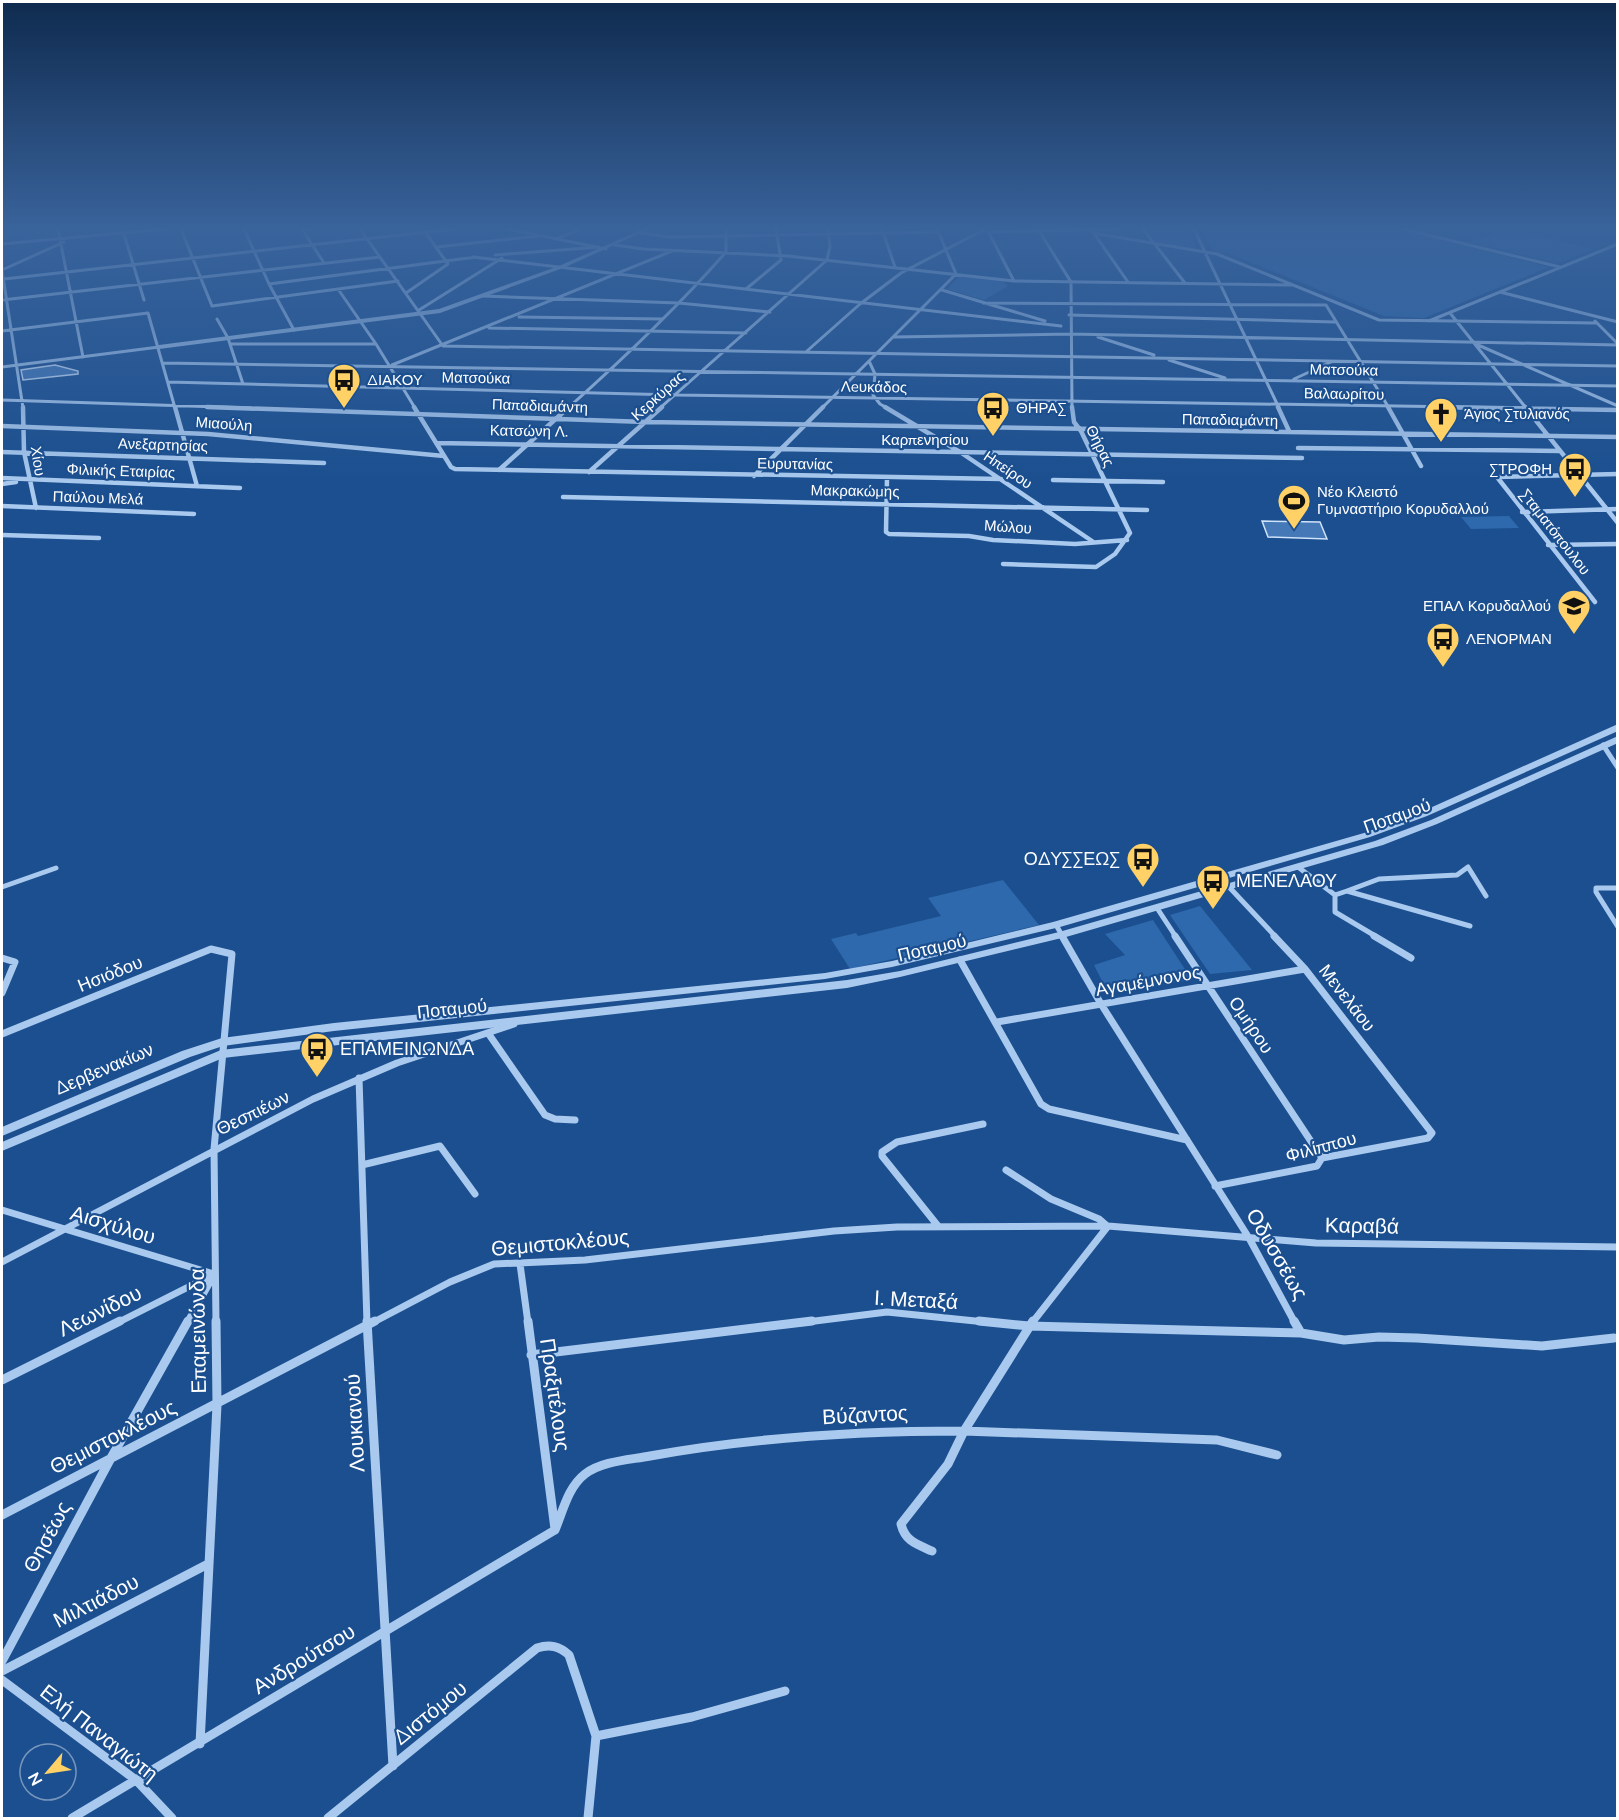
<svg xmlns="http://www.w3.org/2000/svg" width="1619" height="1820" font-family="'Nunito Sans',sans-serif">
  <rect width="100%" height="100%" fill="#1b4f8f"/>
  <path fill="#2e69ad" d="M1211,229H1398L1549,267L1424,318L1384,316L1230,254L1212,251L1204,232Z
    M1511,229L1594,249L1557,263L1470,242Z
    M1148,230H1187L1197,249L1156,242Z
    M960,276L1002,281L1008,286L984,300L947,289Z
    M1509,516L1519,528L1471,529L1461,517Z
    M1003,880L1039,925L850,969L831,939L856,933L858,936L941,916L928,898Z
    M1200,906L1252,970L1210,974L1170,915Z
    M1153,920L1192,980L1108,993L1094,965L1125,955L1105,934Z"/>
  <path fill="#4478b7" stroke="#cfe3fa" stroke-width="1.5" d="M55,365L78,371V374L23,380L21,370Z
    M1262,521L1320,522L1327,539L1268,537Z"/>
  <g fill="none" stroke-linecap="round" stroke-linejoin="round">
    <path stroke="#a9c9ee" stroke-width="3" d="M58,229L83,357
      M181,229L212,306L398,281
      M244,229L269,284L294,330
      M302,229L324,263
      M360,229L443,346
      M508,229L606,249
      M882,229L895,267
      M1038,229L1071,282L1072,408
      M1143,229L1185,283
      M1194,229L1279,408
      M1403,229L1560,267
      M303,230L313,229
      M938,231L956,274
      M988,231L1014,281
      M988,232L1120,229
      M1093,232L1128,282
      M641,233L670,237L939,232
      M1093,233L1217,254L1379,320L1596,323
      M124,234L144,300
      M555,239L581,229
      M2,240V270L23,408
      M2,244L165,229
      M615,245L644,249L788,256L1014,281L1293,285
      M437,247L538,236
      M495,255L599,247
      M473,257L1061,326
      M2,270L64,242
      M4,279L454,229
      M269,284L476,257
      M338,289L376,344L415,408
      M746,289L781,260L776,229
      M942,290L1045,321
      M1500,292L1618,322
      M406,293L448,264L425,232
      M483,296L679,303L770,312
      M2,300L380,257
      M983,303L1325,305
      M1326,305L1389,408
      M419,310L502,258
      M1450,313L1526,408
      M1069,315L1335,322
      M519,317L663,319
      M217,319L228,338L243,384
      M1429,321L1618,244
      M1595,321L1618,344
      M489,328L746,333
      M2,331L148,313L175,408
      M894,337L1070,334L1618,345
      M1098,337L1154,355
      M230,344H376
      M1478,345L1618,406
      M443,346L1618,366
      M807,351L860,304L901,273L985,229
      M1169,360L1225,378
      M869,361L875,374L873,395L880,404L887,408
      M163,363L1618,386
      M392,365L672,251
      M2,367L159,347
      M1294,379L1331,362
      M168,382L676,395L1523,408
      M2,400L251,408
      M568,408C623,359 677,308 726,252V229
      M660,408L827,260L830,246L828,229
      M822,408L956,274"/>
    <path stroke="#a9c9ee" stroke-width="4.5" d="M23,407L24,452L36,508
      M175,407L197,486
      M207,407L646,422L1618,437
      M414,407L451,467L455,469L1001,479
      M885,407L960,452L1092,541
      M1278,407L1289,431
      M1388,407L1421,466
      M1429,407L1618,410
      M1525,407L1618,523
      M2,426L208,434L444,456
      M436,443L1302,458
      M1298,448L1560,451
      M2,452L324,463
      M499,470L569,407
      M589,472L662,407
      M754,476L823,407
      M1497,477L1595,602
      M1497,477L1618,474
      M2,478L240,488
      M887,478L886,532L889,534L969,536L993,540L1075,544L1127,540
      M1053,480L1163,482
      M2,484L16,482
      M563,497L1147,510
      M2,506L194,514
      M1522,512L1618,509
      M2,535L99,538
      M1548,545L1618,544
      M1003,564L1096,567L1115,554L1130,533L1081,431L1074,422L1072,407"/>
    <path stroke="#a9c9ee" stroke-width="5" d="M1603,745L1618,768
      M1298,867L1335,895V912L1377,937
      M2,887L56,868
      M1230,888L1276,937
      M1618,888H1596V892L1618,927
      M1347,891L1379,879L1457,875L1468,867L1486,896
      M1335,895L1347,891L1470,926
      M1157,908L1176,937
      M1056,925L1063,937"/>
    <path stroke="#a9c9ee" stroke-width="7" d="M1062,936L1101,1004L1249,1238L1295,1323
      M1175,936L1322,1158
      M1374,936L1411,958
      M2,958L15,962L2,993
      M960,960L1041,1104L1049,1109L1187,1140
      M997,1022L1305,969
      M488,1033L545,1115L555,1119L575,1120
      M2,1034L211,949L232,954L214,1149L216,1323
      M359,1078L367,1323
      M362,1165L440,1146L475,1194
      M1006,1170L1051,1199L1099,1219L1107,1226
      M1215,1186L1317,1166L1322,1158L1428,1138L1432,1133L1305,969L1274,936
      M2,1210L214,1274
      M938,1226L882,1156V1152L897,1142L983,1124
      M2,1262L313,1099L397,1063L514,1024
      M520,1264L528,1323
      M117,1323L214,1274
      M187,1323L214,1275
      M372,1323L450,1282L494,1264L585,1260L834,1231L897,1227L1108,1226L1316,1243L1618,1247
      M799,1323L887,1312L995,1323
      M1032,1323L1108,1226"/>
    <path stroke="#a9c9ee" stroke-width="9" d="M367,1321L393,1766
      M528,1321L555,1529
      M979,1321L1029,1326L1301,1333L1344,1340L1379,1337L1417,1338L1542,1346L1614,1338
      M1294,1321L1301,1333
      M531,1355L812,1321
      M2,1380L120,1321
      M2,1515L375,1321
      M555,1530C563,1511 568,1487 585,1474C602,1461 629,1460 650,1456C754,1437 858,1431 964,1431L1033,1321
      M932,1551C916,1544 905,1541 901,1524L948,1464L964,1431L1217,1440L1277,1455
      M2,1661L111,1458L188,1321
      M2,1671L208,1564
      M2,1680L136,1780L172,1818
      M596,1736L692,1717L785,1691
      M200,1744L217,1405L216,1321
      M72,1818L555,1530
      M328,1818L537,1648C550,1644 559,1646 569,1655L596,1736L588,1818"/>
    <path fill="#a9c9ee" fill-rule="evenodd" d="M643,229H650L563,268L440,313L159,349L156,347L159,345L439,309L559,266Z
      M1618,724V731L1427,816L1370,837L1060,927L892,967L825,979L334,1031L223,1046L190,1057L2,1136V1127L182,1051L222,1038L334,1023L825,973L892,961L1053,922L1364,833L1421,812Z
      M1618,736V743L1437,824L1383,845L1066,937L900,977L847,988L223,1058L2,1151V1142L221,1050L847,980L900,971L1059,932L1375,841L1431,820Z"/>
  </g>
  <linearGradient id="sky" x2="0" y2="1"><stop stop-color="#0f2b4f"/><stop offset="0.47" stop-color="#39639b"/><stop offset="1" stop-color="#39639b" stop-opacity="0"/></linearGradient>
  <rect width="1619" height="484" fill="url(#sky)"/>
  <defs>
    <symbol id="bus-pin" viewBox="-11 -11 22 30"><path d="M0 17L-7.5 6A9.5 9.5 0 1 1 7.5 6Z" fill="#ffd166" stroke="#1b4f8f"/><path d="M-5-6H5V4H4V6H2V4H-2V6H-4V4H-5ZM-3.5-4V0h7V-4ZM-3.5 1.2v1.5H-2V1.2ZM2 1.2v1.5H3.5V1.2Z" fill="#111"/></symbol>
    <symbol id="church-pin" viewBox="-11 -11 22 30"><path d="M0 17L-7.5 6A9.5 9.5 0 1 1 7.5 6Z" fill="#ffd166" stroke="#1b4f8f"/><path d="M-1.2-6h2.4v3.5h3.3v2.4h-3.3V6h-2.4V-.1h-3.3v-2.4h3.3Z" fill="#111"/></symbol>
    <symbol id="stadium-pin" viewBox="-11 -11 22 30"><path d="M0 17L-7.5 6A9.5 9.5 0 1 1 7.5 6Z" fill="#ffd166" stroke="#1b4f8f"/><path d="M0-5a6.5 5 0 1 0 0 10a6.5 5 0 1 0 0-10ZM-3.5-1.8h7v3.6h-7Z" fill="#111"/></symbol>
    <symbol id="school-pin" viewBox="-11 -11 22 30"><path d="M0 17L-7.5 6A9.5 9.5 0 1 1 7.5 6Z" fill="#ffd166" stroke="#1b4f8f"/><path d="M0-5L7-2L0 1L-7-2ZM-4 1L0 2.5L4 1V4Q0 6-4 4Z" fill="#111"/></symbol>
  </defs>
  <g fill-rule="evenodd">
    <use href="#bus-pin" x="325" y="361" width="38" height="52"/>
    <use href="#bus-pin" x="974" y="389" width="38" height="52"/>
    <use href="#church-pin" x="1422" y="395" width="38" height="52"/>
    <use href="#bus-pin" x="1556" y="450" width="38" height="52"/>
    <use href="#stadium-pin" x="1275" y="482" width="38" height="52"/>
    <use href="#school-pin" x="1555" y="587" width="38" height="52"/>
    <use href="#bus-pin" x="1424" y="620" width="38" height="52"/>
    <use href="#bus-pin" x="1124" y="840" width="38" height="52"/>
    <use href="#bus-pin" x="1194" y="862" width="38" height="52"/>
    <use href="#bus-pin" x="298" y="1030" width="38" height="52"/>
  </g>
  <g text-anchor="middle" stroke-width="4.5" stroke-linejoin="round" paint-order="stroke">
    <g font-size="15" fill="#fff" stroke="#1b4f8f">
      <text transform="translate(1344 370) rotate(1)" y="5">Ματσούκα</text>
      <text transform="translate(476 378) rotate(1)" y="5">Ματσούκα</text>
      <text transform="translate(874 387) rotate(1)" y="5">Λeυκάδος</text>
      <text transform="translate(1344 394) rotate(1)" y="5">Βαλαωρίτου</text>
      <text transform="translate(658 396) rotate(-42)" y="5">Κερκύρας</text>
      <text transform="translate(540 406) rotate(2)" y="5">Παπαδιαμάντη</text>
      <text transform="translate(1230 420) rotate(1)" y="5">Παπαδιαμάντη</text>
      <text transform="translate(224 424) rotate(4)" y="5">Μιαούλη</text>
      <text transform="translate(529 431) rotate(1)" y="5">Κατσώνη Λ.</text>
      <text x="925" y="445">Καρπενησίου</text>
      <text transform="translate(163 445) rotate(2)" y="5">Ανεξαρτησίας</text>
      <text transform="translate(1100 446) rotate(63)" y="5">Θήρας</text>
      <text transform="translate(38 461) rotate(81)" y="5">Χίου</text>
      <text transform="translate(795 464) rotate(1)" y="5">Ευρυτανίας</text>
      <text transform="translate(1008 470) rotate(34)" y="5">Ηπείρου</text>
      <text transform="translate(121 471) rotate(2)" y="5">Φιλικής Εταιρίας</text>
      <text transform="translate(855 491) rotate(1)" y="5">Μακρακώμης</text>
      <text transform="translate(98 498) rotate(2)" y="5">Παύλου Μελά</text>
      <text transform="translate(1008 527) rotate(4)" y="5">Μώλου</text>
      <text transform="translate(1555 532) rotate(52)" y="5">Σταματόπουλου</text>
    </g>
    <g font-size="15" fill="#fff" stroke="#1b4f8f" text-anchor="start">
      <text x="367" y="385">ΔΙΑΚΟΥ</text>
      <text x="1016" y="413">ΘΗΡΑΣ</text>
      <text x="1464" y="419">Άγιος Στυλιανός</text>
      <text x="1552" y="474" text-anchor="end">ΣΤΡΟΦΗ</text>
      <text x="1317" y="497">Νέο Κλειστό<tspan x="1317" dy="17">Γυμναστήριο Κορυδαλλού</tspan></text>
      <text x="1551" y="611" text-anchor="end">ΕΠΑΛ Κορυδαλλού</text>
      <text x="1466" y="644">ΛΕΝΟΡΜΑΝ</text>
    </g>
    <g font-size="18" fill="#fff" stroke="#1b4f8f">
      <text transform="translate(1397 816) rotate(-20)" y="6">Ποταμού</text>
      <text transform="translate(932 948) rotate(-13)" y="6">Ποταμού</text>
      <text transform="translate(110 974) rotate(-22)" y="6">Ησιόδου</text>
      <text transform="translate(1148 981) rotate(-10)" y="6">Αγαμέμνονος</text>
      <text transform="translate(1347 998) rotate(52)" y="6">Μενελάου</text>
      <text transform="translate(452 1009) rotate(-6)" y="6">Ποταμού</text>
      <text transform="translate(1251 1025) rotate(56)" y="6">Ομήρου</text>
      <text transform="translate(104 1069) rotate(-23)" y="6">Δερβενακίων</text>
      <text transform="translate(253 1113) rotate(-26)" y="6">Θεσπιέων</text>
      <text transform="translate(1321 1147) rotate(-15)" y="6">Φιλίππου</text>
    </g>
    <g font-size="18" fill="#fff" stroke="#1b4f8f" text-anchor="start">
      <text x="1120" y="865" text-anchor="end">ΟΔYΣΣΕΩΣ</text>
      <text x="1236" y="887">ΜΕΝΕΛΑΟΥ</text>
      <text x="340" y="1055">ΕΠΑΜΕΙΝΩΝΔΑ</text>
    </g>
    <g font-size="21" fill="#fff" stroke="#1b4f8f">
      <text transform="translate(113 1225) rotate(17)" y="7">Αισχύλου</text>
      <text transform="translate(1362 1226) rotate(1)" y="7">Καραβά</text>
      <text transform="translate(560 1243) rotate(-5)" y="7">Θεμιστοκλέους</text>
      <text transform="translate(1277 1254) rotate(60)" y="7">Οδυσσέως</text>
      <text transform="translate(916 1300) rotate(3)" y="7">Ι. Μεταξά</text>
      <text transform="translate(100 1311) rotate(-26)" y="7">Λεωνίδου</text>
      <text transform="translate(198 1331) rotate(-91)" y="7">Επαμεινώνδα</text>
      <text transform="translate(555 1395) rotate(82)" y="7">Πραξιτέλους</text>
      <text transform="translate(865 1415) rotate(-3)" y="7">Βύζαντος</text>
      <text transform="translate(355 1423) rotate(-93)" y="7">Λουκιανού</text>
      <text transform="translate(113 1437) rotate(-27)" y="7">Θεμιστοκλέους</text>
      <text transform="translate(47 1537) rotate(-62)" y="7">Θησέως</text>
      <text transform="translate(96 1601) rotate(-27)" y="7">Μιλτιάδου</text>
      <text transform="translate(304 1659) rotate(-31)" y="7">Ανδρούτσου</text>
      <text transform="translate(430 1713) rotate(-39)" y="7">Διστόμου</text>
      <text transform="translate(99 1733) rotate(38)" y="7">Ελή Παναγιώτη</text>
    </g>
  </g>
  <rect width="1619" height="1820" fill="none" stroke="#ffffff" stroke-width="6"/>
  <g transform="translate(48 1772) rotate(241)"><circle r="28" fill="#1b4f8f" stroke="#7695bc" stroke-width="1.5"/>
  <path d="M0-4.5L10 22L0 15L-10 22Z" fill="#ffd166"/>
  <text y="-9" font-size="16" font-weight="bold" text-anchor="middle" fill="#ffffff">N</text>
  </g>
</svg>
